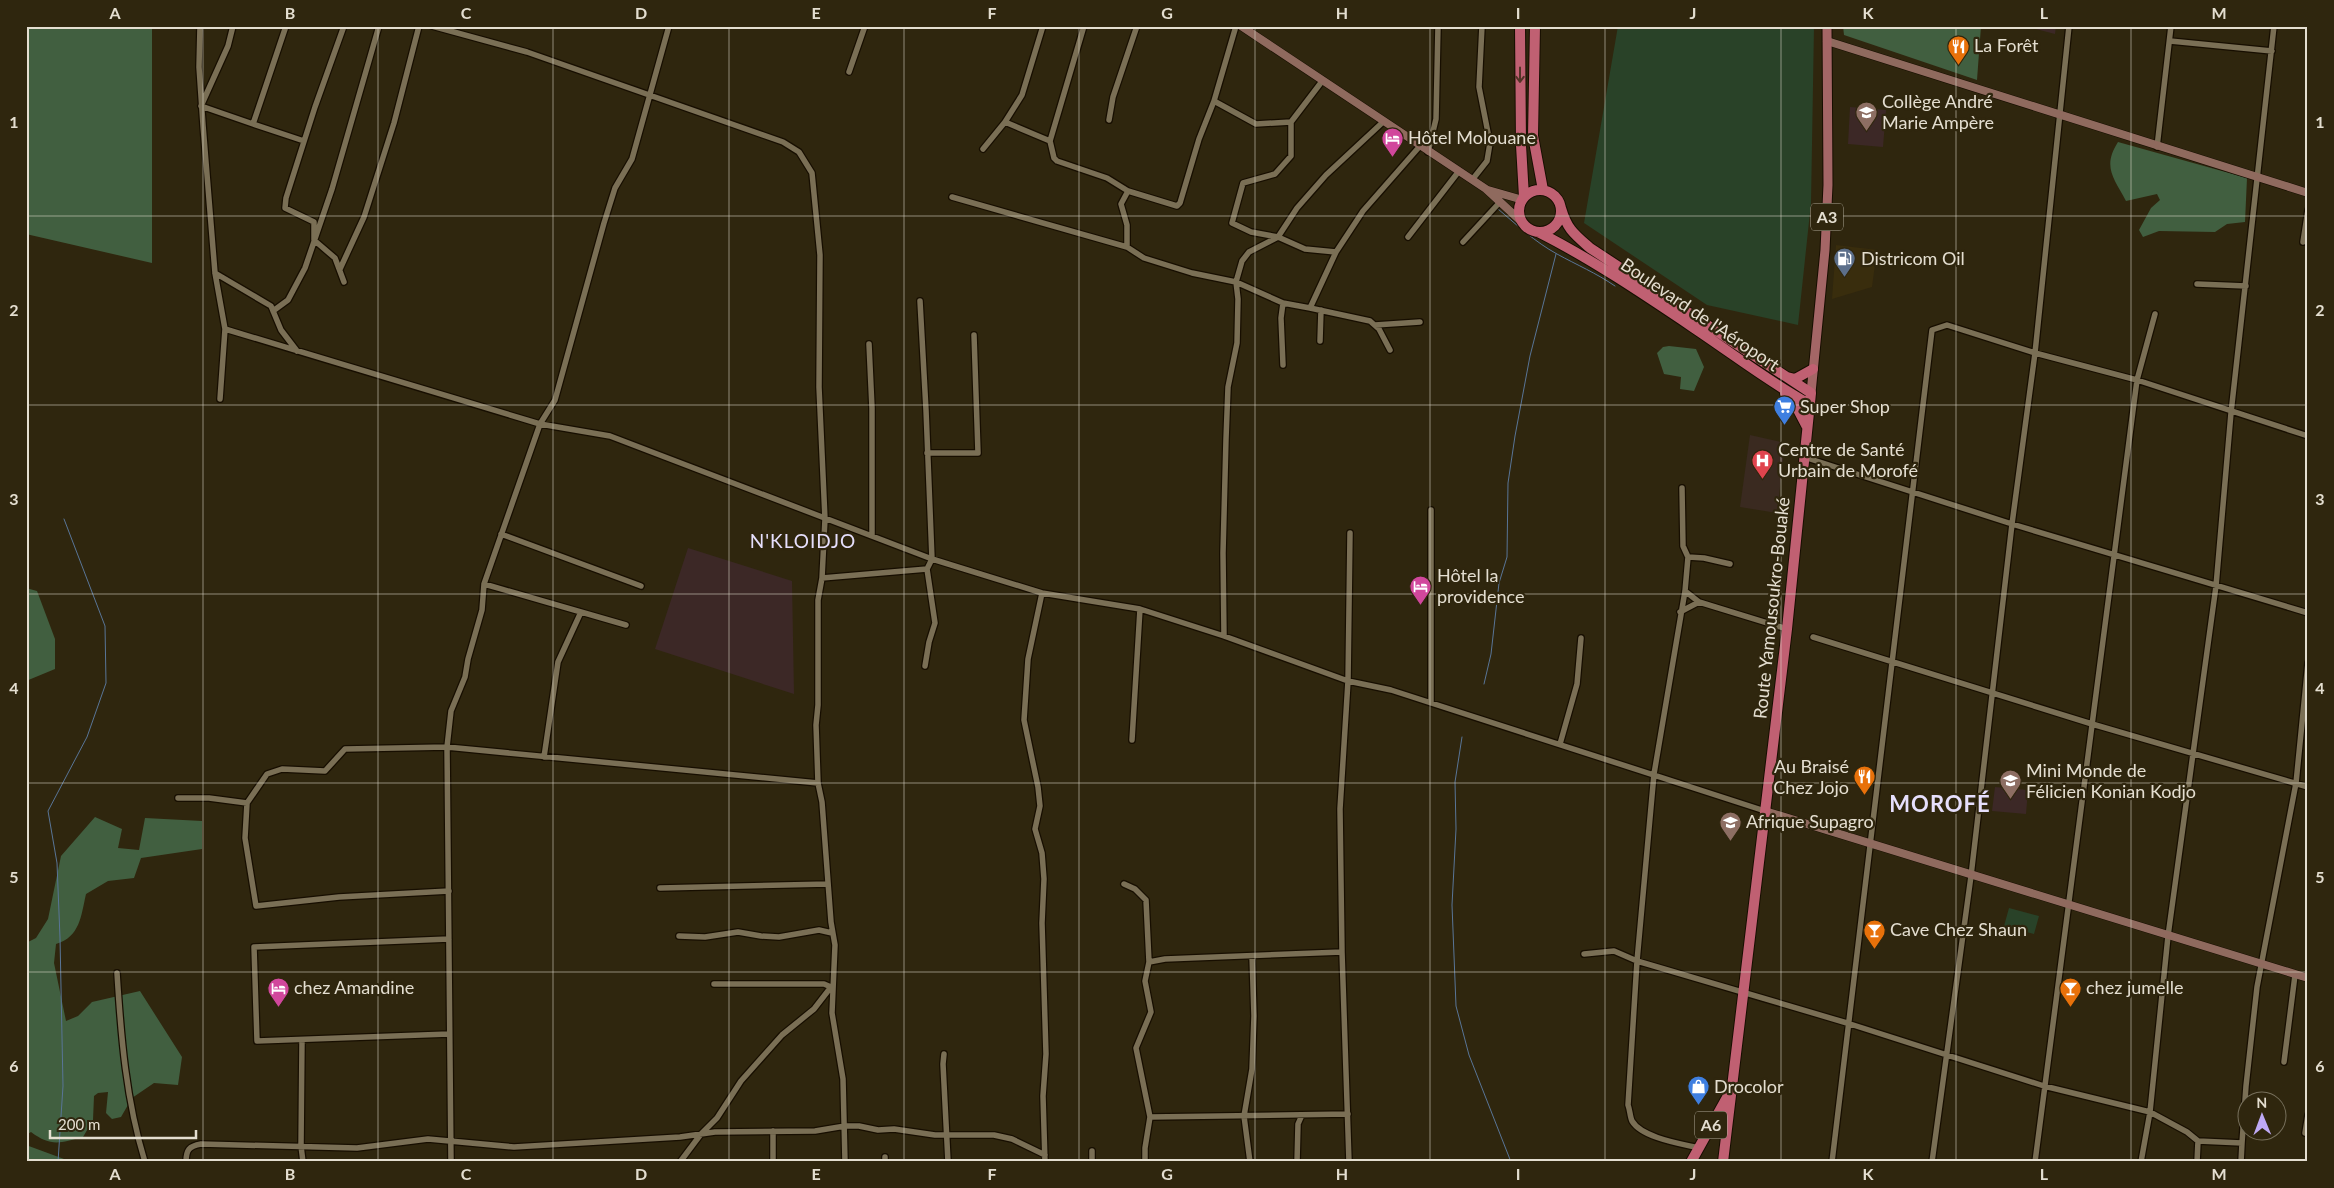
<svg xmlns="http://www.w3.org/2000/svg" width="2334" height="1188" font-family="Lato,sans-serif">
  <rect width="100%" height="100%" fill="#2f260e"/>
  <path fill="#392d0d" d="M1836,245L1877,250L1872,287L1832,299Z"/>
  <path fill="#3c2826" d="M2024,26H2056L2055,34Z
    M1850,107L1886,110L1883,147L1848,144Z
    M688,548L792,581L794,694L655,649Z
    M1995,787L2028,790L2026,814L1992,811Z"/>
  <path fill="#3a2a20" d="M1750,435L1785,443L1777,513L1740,507Z"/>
  <path fill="#294228" d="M1618,26H1814L1811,203L1798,325L1707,305L1584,223Z
    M2009,908L2039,916L2034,934L2004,926Z"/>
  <path fill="#415f40" d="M26,26H151L152,28V263L26,234Z
    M1843,26H1981L1977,80L1844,35Z
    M2118,142L2247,178L2245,222L2227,224L2215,232L2159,231L2143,237L2139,230L2151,208L2160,200L2157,194L2126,201C2114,178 2102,167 2118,142Z
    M1669,346L1696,349L1704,367L1694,391L1680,389L1681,377L1664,374L1657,353L1663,347Z
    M26,588L37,591L55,639V669L26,681Z
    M95,817L122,829L118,848L139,850L145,818L202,821V849L141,858L134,878L108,881L86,894C81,916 80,937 56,944L54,963L66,1021L78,1016L92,1002L140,991L182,1057L178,1085L154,1083L132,1098L121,1117L112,1119L106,1113L108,1092L98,1093L94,1096L93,1120L83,1137C60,1143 51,1147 31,1132L26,1135V943L36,938L48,919L61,856Z
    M26,1145L64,1159L68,1162H26Z"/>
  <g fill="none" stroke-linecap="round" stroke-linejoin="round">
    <path stroke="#597597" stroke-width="1" d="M1498,209C1517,225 1535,242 1557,254C1577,265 1596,273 1615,286
      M1484,684L1491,654L1499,583L1507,557L1508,483L1515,436L1530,356L1556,254
      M1462,737L1455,782L1456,829L1452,905L1456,1006L1469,1055L1511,1162
      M58,1162L63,1086L60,938L57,863L48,811L87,737L106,683L105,626L64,519"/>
    <defs>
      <path id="street" d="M200,26L199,67L203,125L215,273L225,329L220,399
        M233,26L228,46L201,106L253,124L286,26
        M344,26L315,107L286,198L285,208L314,222V240L335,258L344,282
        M432,26L527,52L783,142L799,152L812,173L820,255L819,387L825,519L822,578L818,600V705L816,725L818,783L822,802L831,922L835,945L832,1013L843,1079L845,1162
        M1084,26L1050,141L1054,158L1057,161L1107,178L1128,191L1177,206L1180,203L1199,139L1214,101L1236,26
        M2170,41L2272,51
        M849,72L865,26
        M1214,101L1256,124L1291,122L1323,80
        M1109,120L1113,97L1137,26
        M1005,122L1050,141
        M1291,122V156L1275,174L1243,183L1232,223L1251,232L1278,237L1305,249L1336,252L1363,211L1420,146
        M253,124L304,141
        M2157,147L2171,26
        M983,149L1005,122L1022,95L1043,26
        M1428,152L1436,119L1438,26
        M1472,180L1487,161L1490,143L1479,87L1482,26
        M952,197L1127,247L1144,258L1192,273L1236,282L1283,303L1310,308L1336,252
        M1408,237L1459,171
        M1463,242L1500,202
        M2303,242L2308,210
        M1127,247V225L1121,204L1128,191
        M340,269L364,217L394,123L419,26
        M215,273L271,306L281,330L297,351
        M2197,284L2246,286
        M920,301L926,410L932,559L927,569L935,623L929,642L925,666
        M1283,303L1281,318L1283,365
        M1310,308L1370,321L1379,329L1390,350
        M273,311L288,300L305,268L332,189L379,26
        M1375,325L1420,322
        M225,329L540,424L610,436L932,559L1042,593L1140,609L1224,636L1348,681L1391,690L1765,811
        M1320,341L1321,310
        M869,344L872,408V536
        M927,453H978L974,335
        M1804,457L2012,524L2308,613
        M1682,488L1683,546L1688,557L1685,591L1654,774L1637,961L1628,1105C1630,1110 1630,1117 1632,1121C1642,1138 1682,1144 1699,1148
        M1431,510V703
        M501,534L641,586
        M1688,557L1704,558L1730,564
        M822,578L927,569
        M484,584L626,625
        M1685,591L1699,602L1787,629
        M1042,593L1028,659L1024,720L1038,787L1040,806L1035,829L1042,853L1044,879L1042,923L1046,1054L1043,1096L1045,1162
        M1680,612L1699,602
        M1224,636L1223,553L1226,439L1228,387L1237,343L1238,299L1236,282L1242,261L1249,252L1278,237L1297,208L1326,175L1383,122
        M1813,637L2092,724L2308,787
        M1132,740L1140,609
        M1560,744L1577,684L1581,638
        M544,757L558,662L581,612
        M178,798H209L247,803
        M1124,884L1135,889L1146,900L1149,962
        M660,888L828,884
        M449,891L339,897L256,906L245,838L247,803L267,774L282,769L325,771L345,749L447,747L818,783
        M679,936L705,937L738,932L761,936L779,937L819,930L832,933
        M449,939L254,947L257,1041L449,1034
        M1584,954L1614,951L1637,961L1847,1023L2044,1086L2150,1112L2187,1132L2198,1141L2242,1143L2246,1086L2257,987L2296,783L2308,663
        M117,973C121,1037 126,1100 145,1162
        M302,1040L301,1146L303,1162
        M944,1054L943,1064L948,1162
        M2284,1062L2295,975
        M1150,1117L1348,1114
        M2305,1133L2308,1115
        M1092,1151V1162
        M885,1157V1162
        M186,1162C186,1150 189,1146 201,1144L357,1148L428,1139L514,1147L680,1137L715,1132L815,1131L845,1126H859L878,1130L894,1129L935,1135H994L1012,1139L1045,1155
        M451,1162L447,747L451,711L465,677L468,659L482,610L484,584L540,424L555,400L604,223L615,188L632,159L669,26
        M680,1162L701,1134L717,1118L741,1081L782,1035L814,1009L831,987L824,984H714
        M773,1162V1131
        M1145,1162V1148L1150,1117L1136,1048L1151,1012L1145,981L1149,962L1165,959L1342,952
        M1250,1162L1244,1116L1252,1069L1254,1016L1252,956
        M1297,1162L1298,1124L1302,1115
        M1349,1162L1342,952L1340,809L1348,681L1350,533
        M1832,1162L1932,330L1947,325L2035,353L2137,380L2308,436
        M1932,1162L1971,876L2012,524L2035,353L2069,26
        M2035,1162L2137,380L2155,314
        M2141,1162L2150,1112L2168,936L2216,586L2231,413L2274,26
        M2197,1162L2198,1141
        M2241,1162L2242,1143"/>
      <path id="secondary" d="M1241,26L1486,189L1523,223
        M1827,41L2308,193
        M1488,190L1523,200
        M1765,811L2308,978"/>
      <path id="primary" d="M1811,393L1825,250L1828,185L1827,26"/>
      <path id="highway" d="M1520,26L1521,145L1524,197
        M1535,26L1533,136L1543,190
        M1519 211a21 21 0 1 1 42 0a21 21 0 1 1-42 0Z
        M1561,208C1567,229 1574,234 1590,248L1811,393L1787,629L1723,1162
        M1538,232C1590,258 1645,295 1694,328C1733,354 1769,382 1809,404
        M1787,377L1795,379L1813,369
        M1785,393L1796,406L1807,427
        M1691,1162L1730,1092"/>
    </defs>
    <use href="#street" stroke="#170e00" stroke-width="8"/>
    <use href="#secondary" stroke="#170e00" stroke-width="9"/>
    <use href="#primary" stroke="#170e00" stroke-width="11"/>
    <use href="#highway" stroke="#170e00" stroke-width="12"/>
    <use href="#street" stroke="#7a6f55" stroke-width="5.5"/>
    <use href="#secondary" stroke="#8f6a5e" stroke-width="8"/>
    <use href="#primary" stroke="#a46666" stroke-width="9"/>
    <use href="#highway" stroke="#c06072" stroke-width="10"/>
  </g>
  <defs><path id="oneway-shaft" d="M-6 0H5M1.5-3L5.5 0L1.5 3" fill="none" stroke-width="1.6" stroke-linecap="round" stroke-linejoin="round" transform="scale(1.25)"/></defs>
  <use stroke="#533427" href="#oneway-shaft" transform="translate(1520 75) rotate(90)"/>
  <path fill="none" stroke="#e4ded0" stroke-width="1" stroke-opacity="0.55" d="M203,26V1162M378,26V1162M553,26V1162M729,26V1162M904,26V1162M1079,26V1162M1255,26V1162M1430,26V1162M1605,26V1162M1781,26V1162M1956,26V1162M2131,26V1162M26,216H2308M26,405H2308M26,594H2308M26,783H2308M26,972H2308"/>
  <defs>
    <symbol id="restaurant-pin" viewBox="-11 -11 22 30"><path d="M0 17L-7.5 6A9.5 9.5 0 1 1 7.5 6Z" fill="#e8710a" stroke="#2f260e"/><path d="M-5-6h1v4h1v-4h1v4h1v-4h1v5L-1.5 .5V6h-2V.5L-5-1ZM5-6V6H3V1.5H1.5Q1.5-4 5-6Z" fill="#fff"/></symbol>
    <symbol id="school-pin" viewBox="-11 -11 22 30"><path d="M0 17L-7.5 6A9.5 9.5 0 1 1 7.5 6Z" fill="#8d6e63" stroke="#2f260e"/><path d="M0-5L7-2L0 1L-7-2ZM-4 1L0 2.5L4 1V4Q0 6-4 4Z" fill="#fff"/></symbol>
    <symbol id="hotel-pin" viewBox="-11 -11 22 30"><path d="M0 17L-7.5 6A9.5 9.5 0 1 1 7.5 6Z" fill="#d1479c" stroke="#2f260e"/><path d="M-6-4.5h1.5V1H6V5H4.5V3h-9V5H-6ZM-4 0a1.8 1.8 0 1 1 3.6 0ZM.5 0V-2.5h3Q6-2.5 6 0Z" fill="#fff"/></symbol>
    <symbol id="fuel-pin" viewBox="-11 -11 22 30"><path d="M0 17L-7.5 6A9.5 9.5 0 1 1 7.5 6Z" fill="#5c6f8a" stroke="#2f260e"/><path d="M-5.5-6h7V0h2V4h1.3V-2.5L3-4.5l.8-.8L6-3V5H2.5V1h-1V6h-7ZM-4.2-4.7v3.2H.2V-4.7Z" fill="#fff"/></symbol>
    <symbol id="supermarket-pin" viewBox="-11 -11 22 30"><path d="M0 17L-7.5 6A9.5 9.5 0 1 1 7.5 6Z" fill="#3f7fe0" stroke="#2f260e"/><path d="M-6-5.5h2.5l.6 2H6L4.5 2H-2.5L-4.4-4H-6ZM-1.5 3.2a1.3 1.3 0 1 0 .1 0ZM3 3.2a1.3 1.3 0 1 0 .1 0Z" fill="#fff"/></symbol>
    <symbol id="hospital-pin" viewBox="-11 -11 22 30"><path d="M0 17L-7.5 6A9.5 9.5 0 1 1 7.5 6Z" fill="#e0444e" stroke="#2f260e"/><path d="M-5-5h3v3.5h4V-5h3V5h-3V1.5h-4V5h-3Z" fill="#fff"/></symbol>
    <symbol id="bar-pin" viewBox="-11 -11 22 30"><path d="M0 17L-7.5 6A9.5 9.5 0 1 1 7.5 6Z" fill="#e8710a" stroke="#2f260e"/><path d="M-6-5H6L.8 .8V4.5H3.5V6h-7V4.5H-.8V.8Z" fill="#fff"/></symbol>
    <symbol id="shop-pin" viewBox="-11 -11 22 30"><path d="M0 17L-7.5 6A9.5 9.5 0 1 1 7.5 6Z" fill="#3f7fe0" stroke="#2f260e"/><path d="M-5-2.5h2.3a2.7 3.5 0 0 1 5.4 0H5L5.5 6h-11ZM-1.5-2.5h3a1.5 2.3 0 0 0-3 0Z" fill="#fff"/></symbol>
  </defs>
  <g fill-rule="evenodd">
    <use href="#restaurant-pin" x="1946" y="34" width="25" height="34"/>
    <use href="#school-pin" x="1854" y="100" width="25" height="34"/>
    <use href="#hotel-pin" x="1380" y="126" width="25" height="34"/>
    <use href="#fuel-pin" x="1832" y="246" width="25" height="34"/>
    <use href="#supermarket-pin" x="1772" y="394" width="25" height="34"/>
    <use href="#hospital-pin" x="1750" y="448" width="25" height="34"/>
    <use href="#hotel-pin" x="1408" y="574" width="25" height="34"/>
    <use href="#restaurant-pin" x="1852" y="764" width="25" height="34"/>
    <use href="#school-pin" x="1998" y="768" width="25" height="34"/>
    <use href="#school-pin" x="1718" y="810" width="25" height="34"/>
    <use href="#bar-pin" x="1862" y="918" width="25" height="34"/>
    <use href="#hotel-pin" x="266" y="976" width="25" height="34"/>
    <use href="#bar-pin" x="2058" y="976" width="25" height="34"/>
    <use href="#shop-pin" x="1686" y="1074" width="25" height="34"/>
  </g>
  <g text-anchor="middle" stroke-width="4.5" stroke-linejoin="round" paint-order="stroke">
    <g fill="#2f260e" stroke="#aea796" stroke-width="1">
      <rect x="1811" y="203.5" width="32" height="27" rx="4"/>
      <rect x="1695" y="1111.5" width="32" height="27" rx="4"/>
    </g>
    <g font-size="16" font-weight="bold" fill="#e4ded0">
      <text x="1827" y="223">A3</text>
      <text x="1711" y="1131">A6</text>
    </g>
    <g font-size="18" fill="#e4ded0" stroke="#2f260e" text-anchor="start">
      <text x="1974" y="52">La Forêt</text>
      <text x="1882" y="108">Collège André<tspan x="1882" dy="21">Marie Ampère</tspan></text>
      <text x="1408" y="144">Hôtel Molouane</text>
      <text x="1861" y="265">Districom Oil</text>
      <text x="1800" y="413">Super Shop</text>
      <text x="1778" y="456">Centre de Santé<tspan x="1778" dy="21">Urbain de Morofé</tspan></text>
      <text x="1437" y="582">Hôtel la<tspan x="1437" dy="21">providence</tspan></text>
      <text x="1849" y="773" text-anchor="end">Au Braisé<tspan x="1849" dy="21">Chez Jojo</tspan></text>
      <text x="2026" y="777">Mini Monde de<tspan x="2026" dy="21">Félicien Konian Kodjo</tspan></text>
      <text x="1746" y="828">Afrique Supagro</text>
      <text x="1890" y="936">Cave Chez Shaun</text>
      <text x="294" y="994">chez Amandine</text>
      <text x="2086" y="994">chez jumelle</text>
      <text x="1714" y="1093">Drocolor</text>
    </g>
    <g font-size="18" fill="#e4ded0" stroke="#2f260e">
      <text transform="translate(1700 315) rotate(34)" y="6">Boulevard de l'Aéroport</text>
      <text transform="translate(1772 608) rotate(-84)" y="6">Route Yamousoukro-Bouaké</text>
    </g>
    <g font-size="19" letter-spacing="1" fill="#e6dffc" stroke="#2f260e">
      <text x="803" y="548">N'KLOIDJO</text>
    </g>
    <g font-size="22" font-weight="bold" letter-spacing="1" fill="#e6dffc" stroke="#2f260e">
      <text x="1940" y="812">MOROFÉ</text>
    </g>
  </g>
  <rect width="2334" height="1188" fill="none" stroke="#2f260e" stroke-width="55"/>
  <g transform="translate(2262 1116) rotate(359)"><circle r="24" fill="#2f260e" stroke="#77705c"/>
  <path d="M0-4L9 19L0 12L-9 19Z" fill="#bea9f5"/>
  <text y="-8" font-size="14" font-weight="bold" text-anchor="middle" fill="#e4ded0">N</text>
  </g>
  <path d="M50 1130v8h146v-8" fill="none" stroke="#e4ded0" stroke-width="2.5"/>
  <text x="58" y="1130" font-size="15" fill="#e4ded0" stroke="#2f260e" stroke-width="4" paint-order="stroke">200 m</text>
  <rect x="28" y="28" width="2278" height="1132" fill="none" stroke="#e4ded0" stroke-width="2"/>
  <g font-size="16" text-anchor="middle" font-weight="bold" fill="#e4ded0">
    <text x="115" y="19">A</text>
    <text x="290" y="19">B</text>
    <text x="466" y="19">C</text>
    <text x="641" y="19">D</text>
    <text x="816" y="19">E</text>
    <text x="992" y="19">F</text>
    <text x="1167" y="19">G</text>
    <text x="1342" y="19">H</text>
    <text x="1518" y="19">I</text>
    <text x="1693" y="19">J</text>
    <text x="1868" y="19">K</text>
    <text x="2044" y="19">L</text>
    <text x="2219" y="19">M</text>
    <text x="14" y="128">1</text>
    <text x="2320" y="128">1</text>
    <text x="14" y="316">2</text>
    <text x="2320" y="316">2</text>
    <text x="14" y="505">3</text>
    <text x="2320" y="505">3</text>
    <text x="14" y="694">4</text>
    <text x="2320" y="694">4</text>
    <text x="14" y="883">5</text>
    <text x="2320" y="883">5</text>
    <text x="14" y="1072">6</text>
    <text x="2320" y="1072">6</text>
    <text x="115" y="1180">A</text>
    <text x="290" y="1180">B</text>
    <text x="466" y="1180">C</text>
    <text x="641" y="1180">D</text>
    <text x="816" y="1180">E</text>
    <text x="992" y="1180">F</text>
    <text x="1167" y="1180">G</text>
    <text x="1342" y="1180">H</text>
    <text x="1518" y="1180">I</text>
    <text x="1693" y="1180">J</text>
    <text x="1868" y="1180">K</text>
    <text x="2044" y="1180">L</text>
    <text x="2219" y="1180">M</text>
  </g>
</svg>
